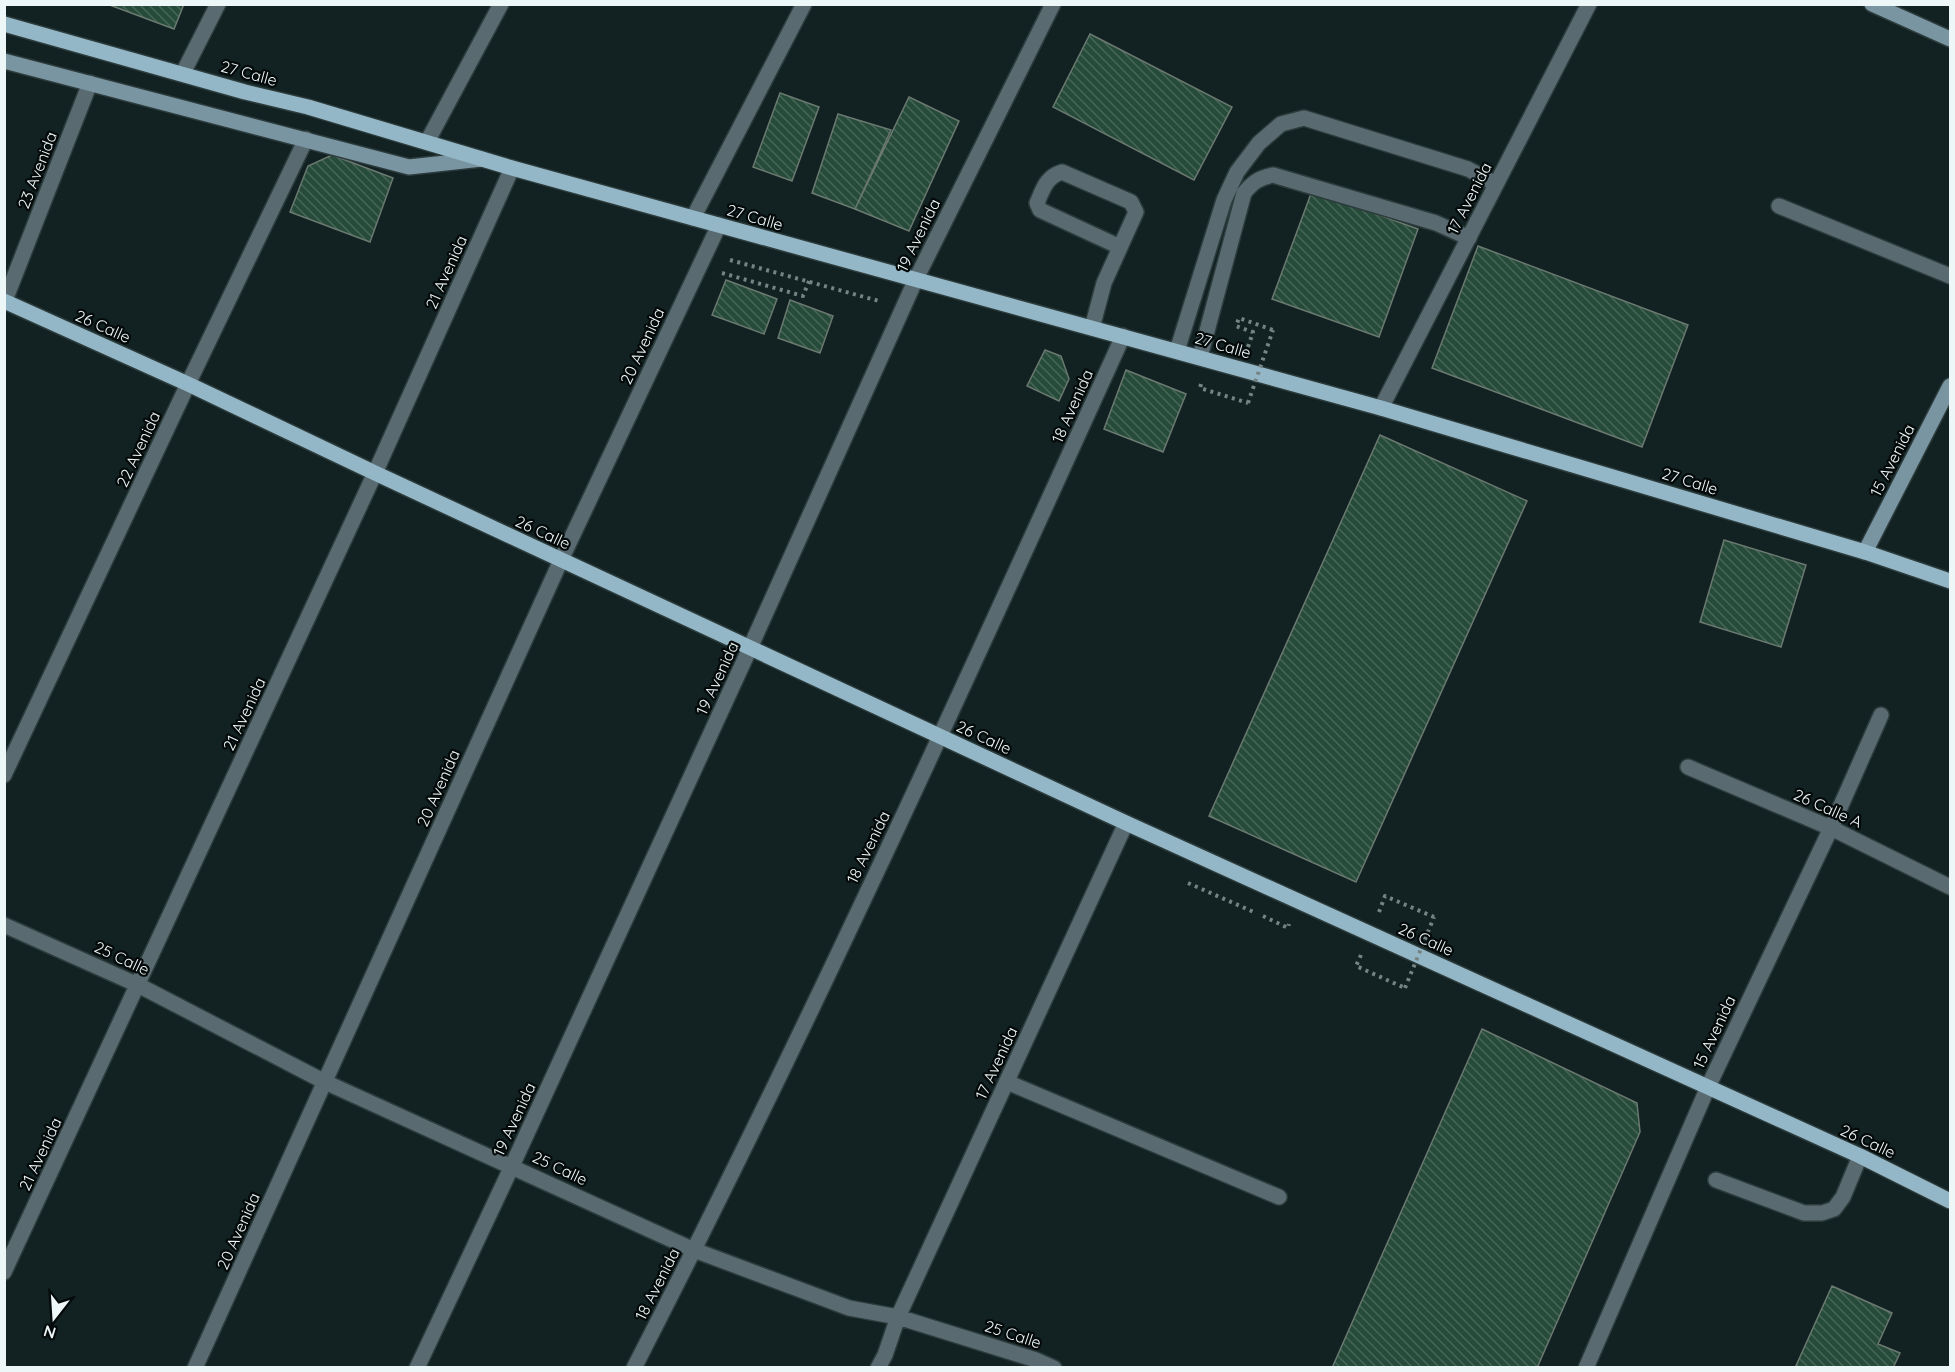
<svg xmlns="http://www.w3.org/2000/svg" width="1955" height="1372" font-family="Quicksand,sans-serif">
  <defs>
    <pattern id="building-back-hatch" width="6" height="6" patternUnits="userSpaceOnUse" patternTransform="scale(1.5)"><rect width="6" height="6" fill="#264b3a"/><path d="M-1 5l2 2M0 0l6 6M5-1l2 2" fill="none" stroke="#466657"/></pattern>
  </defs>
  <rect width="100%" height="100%" fill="#122121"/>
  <path fill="url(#building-back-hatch)" stroke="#6b7971" stroke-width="1.5" d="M107,4H184L174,29Z
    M1090,34L1232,107L1194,180L1053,107Z
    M780,93L819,107L792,181L753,167Z
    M909,97L959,121L909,231L855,209Z
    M838,114L891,130L855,209L812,193Z
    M332,155L393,178L370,242L290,212L308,166Z
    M1312,191L1418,229L1379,337L1272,299Z
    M1478,246L1688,325L1642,447L1432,368Z
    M726,280L777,299L764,334L712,315Z
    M790,300L833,316L820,353L778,338Z
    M1045,350L1061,356L1069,379L1059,401L1027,386Z
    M1126,370L1186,394L1163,452L1104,429Z
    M1380,435L1527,501L1356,882L1209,816Z
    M1724,540L1806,565L1781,647L1700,622Z
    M1482,1029L1637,1103L1640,1132L1537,1368H1332Z
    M1832,1286L1892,1313L1878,1344L1900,1353L1893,1368H1795Z"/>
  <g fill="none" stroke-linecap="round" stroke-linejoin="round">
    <defs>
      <path id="lane" d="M1779,206L1950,276
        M1092,328L1104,283L1136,212L1131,202L1062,172C1046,177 1043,189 1037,203L1040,210L1120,247
        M1177,351L1224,200L1237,172L1259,143L1281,124L1304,118L1468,169L1496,184
        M1200,357L1244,193C1253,182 1259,178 1273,175L1436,223L1469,238
        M1716,1180L1804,1213H1822L1834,1209L1843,1197L1860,1156"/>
      <path id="street" d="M183,73L218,4
        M427,142L501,4
        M693,218L804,4
        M4,303L90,83
        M1381,408L1589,4
        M1688,767L1831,828L1950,887
        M4,775L188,384L306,139
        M4,925L138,985L325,1082L694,1250L849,1308L898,1317L1036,1360L1054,1368
        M1007,1082L1279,1197
        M4,1272L375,473L512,168
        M195,1368L561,560L719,225
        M417,1368L512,1166L750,648L916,279L1053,4
        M634,1368C808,1029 966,682 1123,336
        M878,1368L885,1355L898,1317L1126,823
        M1586,1368L1708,1087L1831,828L1881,715"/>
      <path id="secondary" d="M1872,4L1950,39
        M4,61L409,167L482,159
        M1865,552L1950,386"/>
      <path id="primary" d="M4,24L245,92L308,107L512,168L693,218L1381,408L1865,552L1950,581
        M4,301L188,384L375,473L1126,823L1860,1156L1950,1201"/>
    </defs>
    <use href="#lane" stroke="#2c3b3b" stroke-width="18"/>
    <use href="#street" stroke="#2c3b3b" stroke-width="18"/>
    <use href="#secondary" stroke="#2c3b3b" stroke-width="18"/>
    <use href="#primary" stroke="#2c3b3b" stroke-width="18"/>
    <path stroke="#768383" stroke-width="4" stroke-dasharray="3 4.5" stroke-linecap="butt" d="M730,260L879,301
      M722,273L803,296L809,281
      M1248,347L1253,332L1236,326L1239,318L1273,330
      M1201,384L1200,388L1248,403
      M1188,883L1256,913
      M1379,912L1385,896L1434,917
      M1263,916L1288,928L1289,924
      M1361,955L1356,966L1405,988"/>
    <use href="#lane" stroke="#596a71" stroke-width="15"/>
    <use href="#street" stroke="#596a71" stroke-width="15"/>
    <use href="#secondary" stroke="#7a95a2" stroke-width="15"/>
    <use href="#primary" stroke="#94b7c7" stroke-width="15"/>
    <path stroke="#768383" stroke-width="4" stroke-dasharray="3 4.5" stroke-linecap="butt" d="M1248,403L1273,330
      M1405,988L1434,917"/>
  </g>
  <g text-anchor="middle" stroke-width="4.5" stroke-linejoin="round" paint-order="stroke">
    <g font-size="16" fill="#edf7f7" stroke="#040909">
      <text transform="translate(249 73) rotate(15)" y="6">27 Calle</text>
      <text transform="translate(37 170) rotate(-69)" y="6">23 Avenida</text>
      <text transform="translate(1469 198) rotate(-63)" y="6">17 Avenida</text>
      <text transform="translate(755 217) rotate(16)" y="6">27 Calle</text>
      <text transform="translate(918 235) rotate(-64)" y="6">19 Avenida</text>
      <text transform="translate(446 272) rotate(-66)" y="6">21 Avenida</text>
      <text transform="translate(103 326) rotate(24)" y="6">26 Calle</text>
      <text transform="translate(1223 345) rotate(16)" y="6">27 Calle</text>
      <text transform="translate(642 346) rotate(-65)" y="6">20 Avenida</text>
      <text transform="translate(1072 406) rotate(-66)" y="6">18 Avenida</text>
      <text transform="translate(138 449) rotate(-65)" y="6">22 Avenida</text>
      <text transform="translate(1892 460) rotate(-63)" y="6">15 Avenida</text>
      <text transform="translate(1690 481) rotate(17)" y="6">27 Calle</text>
      <text transform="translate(543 532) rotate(25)" y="6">26 Calle</text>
      <text transform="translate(717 678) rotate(-65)" y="6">19 Avenida</text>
      <text transform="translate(244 714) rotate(-65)" y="6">21 Avenida</text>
      <text transform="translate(984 737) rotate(25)" y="6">26 Calle</text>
      <text transform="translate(438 788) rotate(-66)" y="6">20 Avenida</text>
      <text transform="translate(1828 808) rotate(24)" y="6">26 Calle A</text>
      <text transform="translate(868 847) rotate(-64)" y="6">18 Avenida</text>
      <text transform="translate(1426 939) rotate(24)" y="6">26 Calle</text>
      <text transform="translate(122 958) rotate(25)" y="6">25 Calle</text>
      <text transform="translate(1714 1032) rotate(-65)" y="6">15 Avenida</text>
      <text transform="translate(996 1063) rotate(-65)" y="6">17 Avenida</text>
      <text transform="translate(514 1119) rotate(-65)" y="6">19 Avenida</text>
      <text transform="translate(1868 1141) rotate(25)" y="6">26 Calle</text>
      <text transform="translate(40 1154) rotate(-65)" y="6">21 Avenida</text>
      <text transform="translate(560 1168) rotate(25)" y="6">25 Calle</text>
      <text transform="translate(238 1231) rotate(-66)" y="6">20 Avenida</text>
      <text transform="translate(657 1284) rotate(-63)" y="6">18 Avenida</text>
      <text transform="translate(1013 1334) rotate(18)" y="6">25 Calle</text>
    </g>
  </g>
  <rect width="1955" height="1372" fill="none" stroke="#edf7f7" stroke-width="12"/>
  <g transform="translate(54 1318) rotate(197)" stroke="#040909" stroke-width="4.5" paint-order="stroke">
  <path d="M0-4.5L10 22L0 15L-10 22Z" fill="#edf7f7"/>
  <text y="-9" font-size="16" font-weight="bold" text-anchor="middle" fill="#edf7f7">N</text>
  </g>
</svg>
